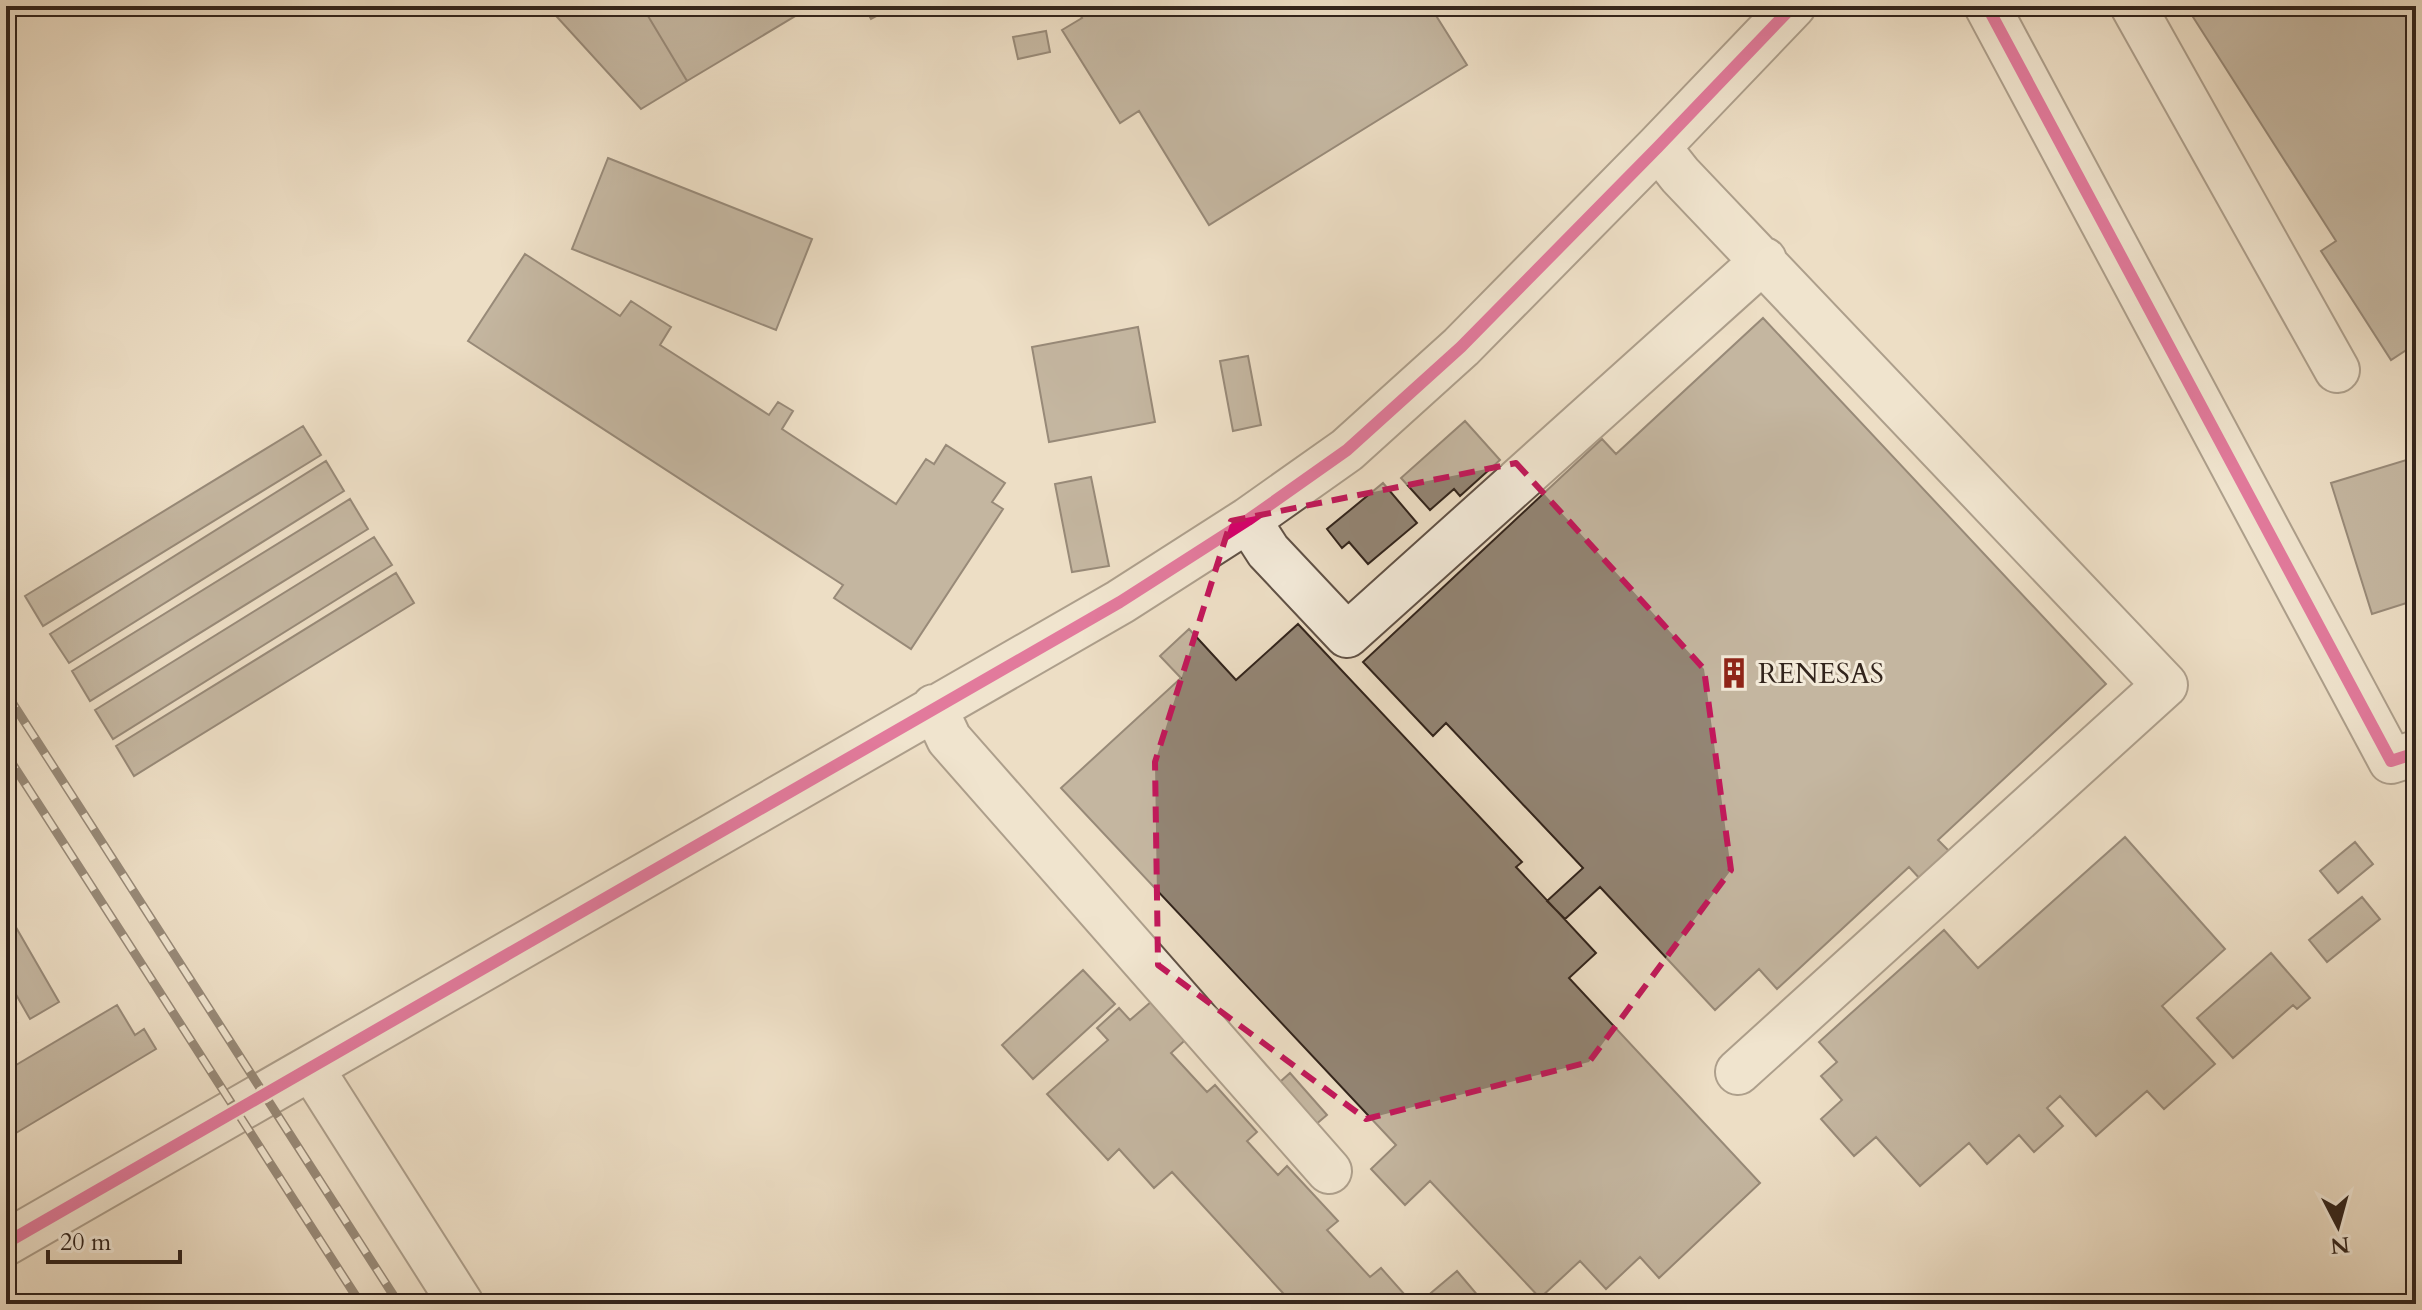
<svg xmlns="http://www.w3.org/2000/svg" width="2422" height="1310" font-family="Cardo,serif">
  <rect width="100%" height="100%" fill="#eddec5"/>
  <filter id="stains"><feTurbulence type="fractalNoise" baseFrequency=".0025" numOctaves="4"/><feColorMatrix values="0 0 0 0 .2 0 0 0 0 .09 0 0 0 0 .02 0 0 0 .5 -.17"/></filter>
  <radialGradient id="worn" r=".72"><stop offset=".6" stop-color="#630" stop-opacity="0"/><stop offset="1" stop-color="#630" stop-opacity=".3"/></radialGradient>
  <path fill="#938574" stroke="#32241c" stroke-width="2" d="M547,6H642L687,81L641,109Z
    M642,6H812L687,81Z
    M864,6H895L871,19Z
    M1074,6H1430L1467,65L1209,225L1139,111L1120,123L1062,30L1082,18Z
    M2186,6H2416V347L2414,345L2391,360L2321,251L2336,241Z
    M1046,31L1050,52L1018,59L1013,37Z
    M608,158L812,239L776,330L572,249Z
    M525,254L620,316L631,301L671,327L660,345L769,415L778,402L793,411L782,429L896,504L926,459L934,464L946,445L1005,483L992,502L1003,509L911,649L834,598L843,585L468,341Z
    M1763,318L2106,684L1938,840L1952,854L1922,881L1909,867L1777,989L1759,969L1715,1010L1600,887L1565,919L1547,901L1583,868L1446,723L1433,736L1363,662L1602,439L1616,454Z
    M1138,327L1155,422L1049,442L1032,347Z
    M1248,356L1261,425L1233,431L1220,361Z
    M1465,421L1500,460L1460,496L1454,489L1430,510L1401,478Z
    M303,426L321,455L43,626L25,596Z
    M2416,457V600L2372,614L2331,483Z
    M326,461L344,491L69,663L50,634Z
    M1091,477L1109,566L1072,572L1055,484Z
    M1383,483L1417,523L1368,564L1349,542L1342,548L1327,529Z
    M350,499L368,529L90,701L72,671Z
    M374,537L392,565L113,739L95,710Z
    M396,573L414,603L134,776L116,746Z
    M1298,624L1522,862L1516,867L1596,953L1569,978L1760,1183L1659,1278L1640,1257L1606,1289L1580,1261L1540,1298L1430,1181L1405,1205L1371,1169L1396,1145L1061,788L1181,678L1160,656L1189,629L1236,680Z
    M2125,837L2225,949L2162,1006L2215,1064L2164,1109L2147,1091L2096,1136L2060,1096L2047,1108L2063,1126L2034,1152L2019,1135L1987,1164L1969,1143L1920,1186L1876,1137L1854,1156L1821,1119L1842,1100L1821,1076L1837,1062L1819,1042L1944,930L1978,968Z
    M2355,842L2373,864L2338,893L2320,871Z
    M2362,897L2380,919L2327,962L2309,940Z
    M6,910L59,1002L30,1019L6,977Z
    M2271,953L2310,998L2297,1009L2293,1005L2233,1058L2197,1018Z
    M1083,970L1115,1004L1033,1079L1002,1045Z
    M1159,995L1194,1032L1171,1053L1207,1092L1215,1085L1257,1132L1247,1141L1278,1175L1287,1166L1338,1221L1327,1230L1370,1277L1381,1268L1413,1304H1293L1172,1172L1154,1188L1119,1149L1108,1160L1047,1094L1108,1040L1097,1028L1119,1008L1130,1020Z
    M6,1005L16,1022L6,1028Z
    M117,1005L135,1035L144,1029L156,1049L16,1133L6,1117V1071Z
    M1290,1073L1327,1115L1308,1131L1272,1089Z
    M1457,1271L1485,1304H1440L1431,1293Z"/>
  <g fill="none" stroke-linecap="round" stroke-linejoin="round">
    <defs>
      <path id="minor" d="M1987,6L2391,761L2416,753
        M2133,6L2337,370
        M1658,147L1680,175L2165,685L1738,1072
        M1248,520L1268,551L1347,635L1764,260
        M934,707L949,739L1329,1171
        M311,1068L461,1304
        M6,1243L1120,602L1248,520L1347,450L1461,347L1658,147L1793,6"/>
    </defs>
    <use href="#minor" stroke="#615246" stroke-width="48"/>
    <use href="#minor" stroke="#f3ead9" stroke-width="44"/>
    <defs>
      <path id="rail" d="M6,693L399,1304
        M6,754L361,1304"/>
    </defs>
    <use href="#rail" stroke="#32241c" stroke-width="9"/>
    <use href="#rail" stroke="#f3ead9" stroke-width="6" stroke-dasharray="18" stroke-linecap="butt"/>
    <defs>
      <path id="cycleway" d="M1987,6L2391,761L2416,753
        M6,1243L1120,602L1248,520L1347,450L1461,347L1658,147L1793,6"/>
    </defs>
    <use href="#cycleway" stroke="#f3ead9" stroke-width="17"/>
    <use href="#cycleway" stroke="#d6006c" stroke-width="12"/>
  </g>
  <path d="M0 0H2422V1310H0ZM1516,463L1704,669L1731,870L1589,1062L1366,1119L1158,965L1155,762L1231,521Z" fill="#eddec5" fill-opacity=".55" fill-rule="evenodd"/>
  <path fill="none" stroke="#c2185b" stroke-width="6" stroke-dasharray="16 10" stroke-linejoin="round" d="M1516,463L1704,669L1731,870L1589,1062L1366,1119L1158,965L1155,762L1231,521Z"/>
  <defs>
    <symbol id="building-bare" viewBox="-9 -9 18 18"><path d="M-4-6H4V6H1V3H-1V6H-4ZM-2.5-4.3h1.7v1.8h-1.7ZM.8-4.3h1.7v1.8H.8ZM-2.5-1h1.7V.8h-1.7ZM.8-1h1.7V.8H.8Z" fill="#8f2418" stroke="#f3ead9" stroke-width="2.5" paint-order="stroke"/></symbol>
  </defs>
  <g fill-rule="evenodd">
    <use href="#building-bare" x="1712" y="651" width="44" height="44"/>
  </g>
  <g text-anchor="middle" stroke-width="6" stroke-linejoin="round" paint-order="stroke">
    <g font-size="28" fill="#32241c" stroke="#f3ead9" text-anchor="start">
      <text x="1758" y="683">RENESAS</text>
    </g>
  </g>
  <rect width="2422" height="1310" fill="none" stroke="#eddec5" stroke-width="32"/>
  <rect x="8" y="8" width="2406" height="1294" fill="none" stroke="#32241c" stroke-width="4"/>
  <rect x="16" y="16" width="2390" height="1278" fill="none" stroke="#32241c" stroke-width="2"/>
  <g transform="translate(2338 1226) rotate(174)" stroke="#f3ead9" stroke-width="6" paint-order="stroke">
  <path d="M0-6L14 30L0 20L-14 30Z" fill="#32241c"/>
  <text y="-12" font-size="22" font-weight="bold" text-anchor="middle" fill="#32241c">N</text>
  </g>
  <path d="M48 1250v12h132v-12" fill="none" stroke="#32241c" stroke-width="4"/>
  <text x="60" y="1250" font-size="24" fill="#32241c" stroke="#f3ead9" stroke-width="6" paint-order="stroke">20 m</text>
  <rect width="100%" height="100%" filter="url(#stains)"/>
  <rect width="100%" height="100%" fill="url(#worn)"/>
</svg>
